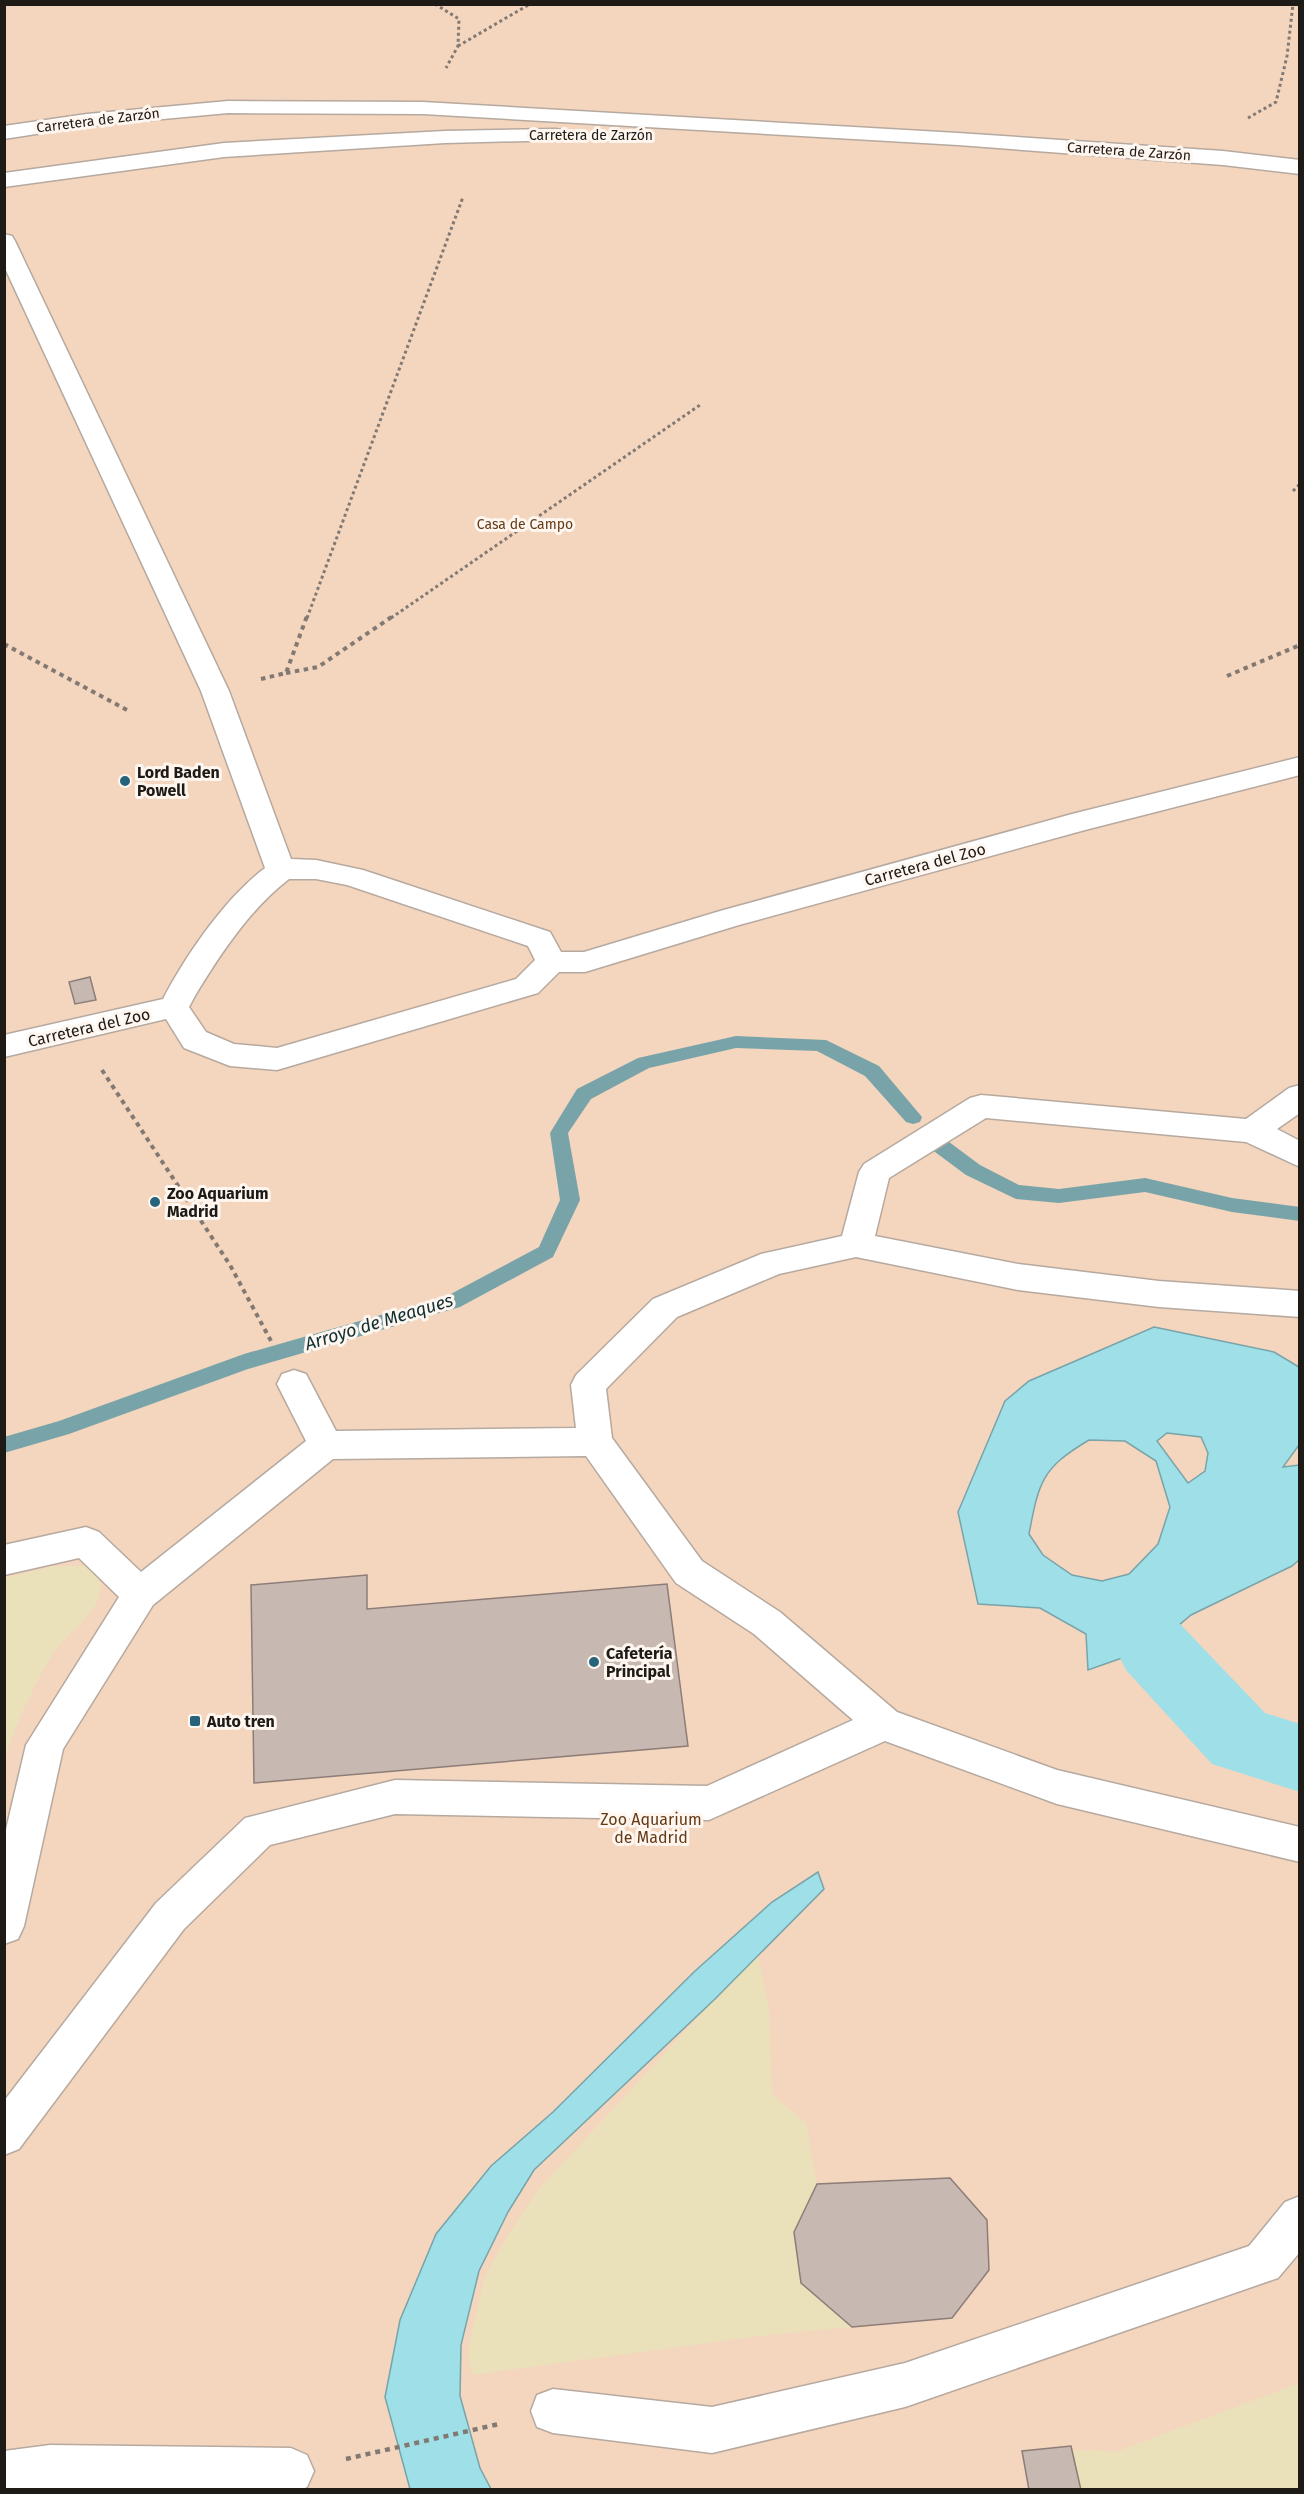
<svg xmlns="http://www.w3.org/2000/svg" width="1304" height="2494" font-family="'Fira Sans',sans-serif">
  <rect width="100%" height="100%" fill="#f5e7dd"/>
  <path fill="#f4d5be" d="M5,5H1299V2489L5,2490Z"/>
  <path fill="#eae1bb" d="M53,1566H93C97,1574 102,1583 100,1593C96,1615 64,1636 52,1655C33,1687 17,1722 5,1757V1578Z
    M758,1956L769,2008L772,2094L806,2123L817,2184L794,2232L801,2283L852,2327L767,2335L472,2375L468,2352L484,2278L508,2235L538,2190L715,1999Z
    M1299,2383V2489H1081L1073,2451L1090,2450L1115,2452Z"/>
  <path fill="#9edfe8" stroke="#78a4a9" stroke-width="1.5" fill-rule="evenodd" d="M1154,1327L1274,1352L1299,1367V1445L1283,1467L1299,1465V1560L1292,1566L1191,1615L1153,1647L1088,1670L1086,1634L1040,1608L978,1604L958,1512L1005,1401L1029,1381ZM1167,1433L1201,1437L1208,1453L1205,1471L1188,1483L1157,1441ZM1089,1440L1125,1441L1156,1461L1170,1507L1158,1544L1129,1574L1102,1581L1072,1575L1043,1555L1029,1534C1039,1481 1042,1468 1089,1440Z
    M818,1872L824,1889L715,1999L534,2170L508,2212L479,2271L461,2345L460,2396L480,2468L491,2489H410L385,2397L400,2320L436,2234L491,2166L553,2112L695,1971L772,1902Z"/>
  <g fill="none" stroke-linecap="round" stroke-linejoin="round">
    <path fill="#78a4a9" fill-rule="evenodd" d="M736,1036L826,1040L879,1066L922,1117L920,1122L913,1124L906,1122L865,1076L817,1051L736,1048L649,1068L591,1099L568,1133L580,1200L553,1257L460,1307L248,1369L69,1434L4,1453V1437L59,1421L244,1354L447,1296L539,1247L560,1200L550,1133L577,1089L638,1058Z
      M934,1134L941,1136L980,1165L1019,1185L1059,1189L1145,1178L1232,1198L1300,1207V1221L1232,1212L1145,1192L1059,1203L1016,1199L966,1175L927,1146L925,1141L927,1136Z"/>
    <path fill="#9edfe8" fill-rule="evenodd" d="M1153,1615L1180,1624L1265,1713L1300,1724V1792L1212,1764L1126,1670L1115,1647L1126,1624Z"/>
  </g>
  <path fill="#c8b8b2" stroke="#8c7d78" stroke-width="1.5" d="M90,977L96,1000L75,1004L69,982Z
    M367,1575V1609L667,1584L688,1746L254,1783L251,1585Z
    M950,2178L987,2220L989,2270L952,2318L852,2327L801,2283L794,2232L817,2184Z
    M1071,2446L1081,2490H1029L1022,2451Z"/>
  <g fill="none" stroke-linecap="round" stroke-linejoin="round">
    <defs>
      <path id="minor" d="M228,101L423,102L958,133L1223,151L1300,160V174L1223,165L958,145L423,114L228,113L87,126L4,139V126L87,114Z
        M555,129L563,130L566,135L563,140L445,143L224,157L4,187V173L224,143L445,131Z
        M4,234L12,236L15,241L229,691L291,859L316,860L363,870L550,932L561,952H584L720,911L1072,814L1300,757V775L1085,830L739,925L585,972H559L538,993L277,1070L230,1066L184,1048L166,1019L4,1057V1035L163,999C186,955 225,898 265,868L201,691L4,266ZM289,879H316L347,885L528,946L535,960L516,979L277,1048L234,1044L206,1032L189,1007L196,994C221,953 251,908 289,879Z
        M1300,1085V1113L1277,1129L1300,1141V1167L1246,1142L986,1118L889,1178L875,1236L1018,1264L1159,1281L1300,1291V1317L1159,1307L1018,1290L856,1257L779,1274L677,1317L606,1389L612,1438L702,1561L780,1612L897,1712L1057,1770L1300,1827V1862L1057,1804L885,1741L709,1820L395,1814L270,1845L184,1929L19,2149L4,2155V2101L156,1903L245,1818L395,1780L707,1786L853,1720L754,1634L676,1583L586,1456L333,1459L153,1605L63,1749L24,1926L18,1939L4,1944V1838L26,1745L119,1597L79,1558L4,1575V1545L86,1527L99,1532L141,1572L306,1441L277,1384L282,1374L294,1370L306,1374L336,1431L576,1428L571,1385L576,1375L653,1299L761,1254L842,1236L859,1172L864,1164L970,1098L981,1095L1246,1119L1289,1088Z
        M1300,2196V2252L1278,2278L905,2407L712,2453L553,2433L537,2427L531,2411L537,2395L553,2389L712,2407L905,2363L1249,2246L1285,2202Z
        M50,2445L291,2448L307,2455L314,2471L307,2487L301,2490H4V2451Z"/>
    </defs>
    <use href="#minor" stroke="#b6a99f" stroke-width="3"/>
    <path stroke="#827972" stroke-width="3" stroke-dasharray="3 3" stroke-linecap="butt" d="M435,4L459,19L458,46L446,68
      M458,46L530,4
      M1248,118L1276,102L1287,56L1293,4
      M1293,491L1300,484
      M307,618L463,197
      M391,618L700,405"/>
    <path stroke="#827972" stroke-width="4" stroke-dasharray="4.5 4.5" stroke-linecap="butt" d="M4,644L127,710
      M286,673L318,667L393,616
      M1227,676L1300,645
      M261,679L286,673L307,616
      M102,1070L230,1265L271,1341"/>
    <path stroke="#827972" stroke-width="4.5" stroke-dasharray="5 5" stroke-linecap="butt" d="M346,2459L499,2424"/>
    <use href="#minor" fill="#fff" fill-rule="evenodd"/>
  </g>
  <g fill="#27637a" stroke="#fef6ef" stroke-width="2">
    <circle cx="125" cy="781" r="6"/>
    <circle cx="155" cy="1202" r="6"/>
    <circle cx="594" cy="1662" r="6"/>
    <rect x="189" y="1715" width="12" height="12" rx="3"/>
  </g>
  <g text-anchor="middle" stroke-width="6" stroke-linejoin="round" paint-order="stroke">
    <g font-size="14" fill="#1e1a16" stroke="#fef6ef">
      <text transform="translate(98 120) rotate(-7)" y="5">Carretera de Zarzón</text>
      <text x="591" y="140">Carretera de Zarzón</text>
      <text transform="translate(1129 151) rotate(4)" y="5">Carretera de Zarzón</text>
    </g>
    <g font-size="14" fill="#643a16" stroke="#fef6ef">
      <text x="525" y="529">Casa de Campo</text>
    </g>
    <g font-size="16" font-weight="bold" fill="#1e1a16" stroke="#fef6ef" text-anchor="start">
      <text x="137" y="778">Lord Baden<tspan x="137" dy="18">Powell</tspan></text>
      <text x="167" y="1199">Zoo Aquarium<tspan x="167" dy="18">Madrid</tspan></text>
      <text x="606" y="1659">Cafetería<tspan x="606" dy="18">Principal</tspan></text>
      <text x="207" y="1727">Auto tren</text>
    </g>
    <g font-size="16" fill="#1e1a16" stroke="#fef6ef">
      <text transform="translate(925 864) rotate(-15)" y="6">Carretera del Zoo</text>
      <text transform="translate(89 1027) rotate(-13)" y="6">Carretera del Zoo</text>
    </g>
    <g font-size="16" fill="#643a16" stroke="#fef6ef">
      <text x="651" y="1825">Zoo Aquarium<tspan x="651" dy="18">de Madrid</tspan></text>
    </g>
    <g font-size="18" font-style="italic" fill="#0f3035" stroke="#fef6ef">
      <text transform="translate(379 1322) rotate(-17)" y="6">Arroyo de Meaques</text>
    </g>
  </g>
  <rect width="1304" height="2494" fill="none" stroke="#1e1a16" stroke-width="12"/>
</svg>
